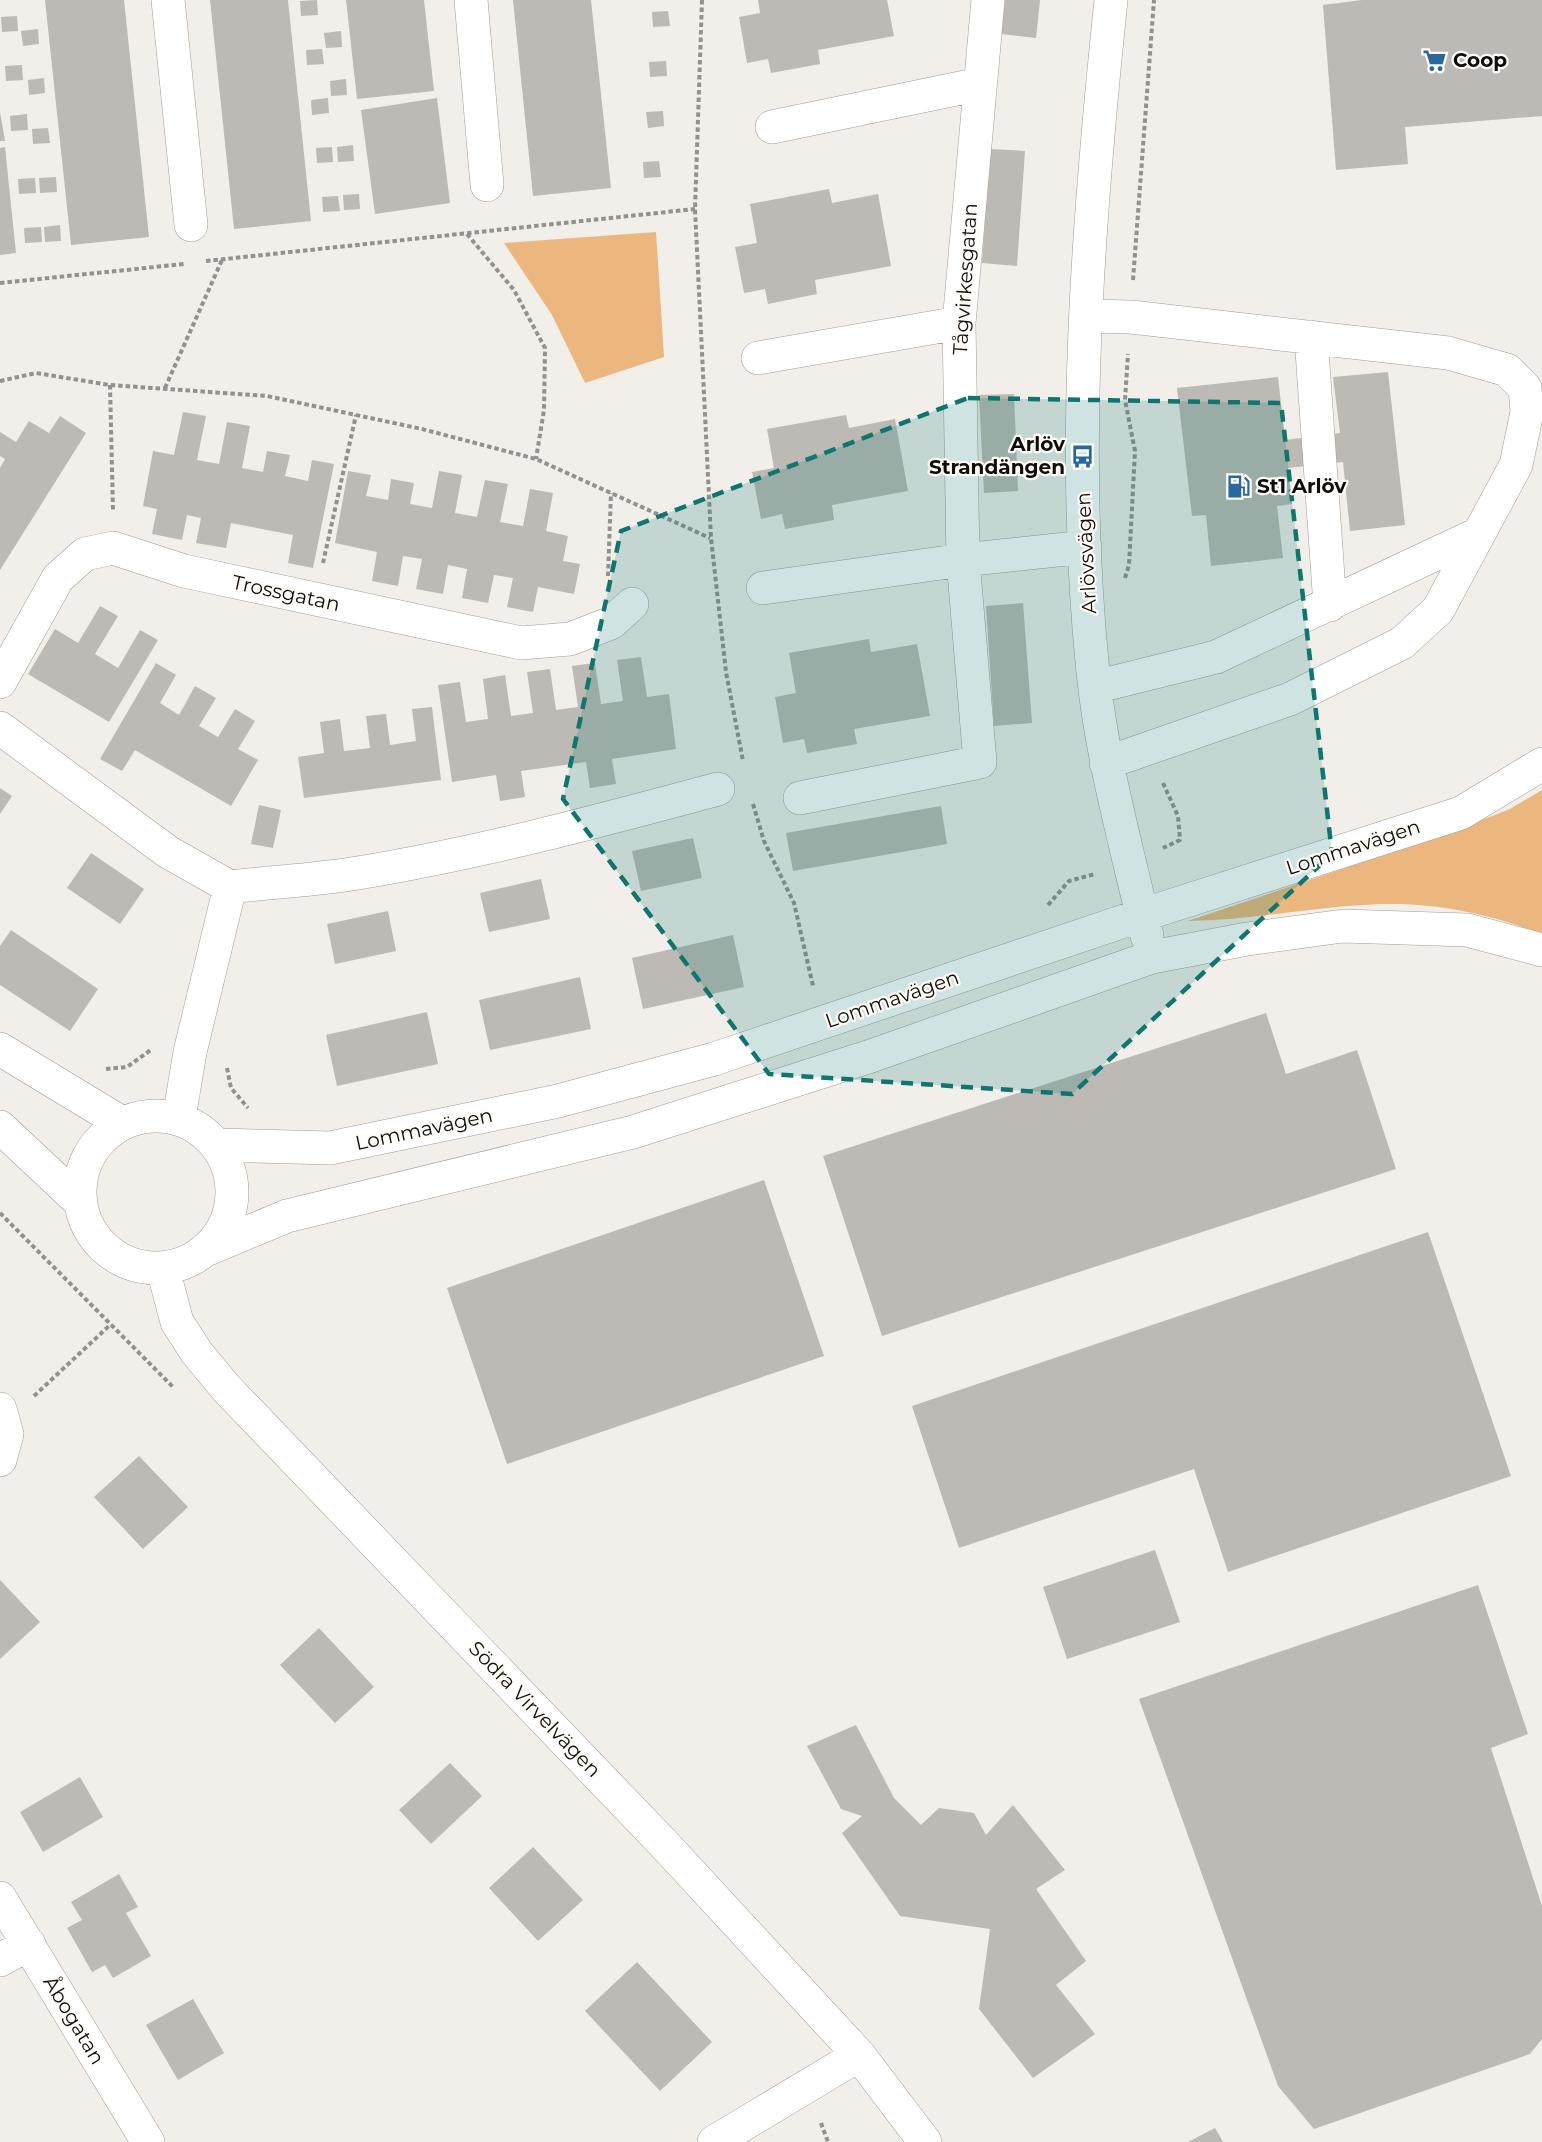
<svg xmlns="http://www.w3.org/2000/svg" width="1542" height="2142" font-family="Montserrat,sans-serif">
  <rect width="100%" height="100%" fill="#f2eeea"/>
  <path fill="#ecb77e" d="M656,232L664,357L585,383L552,315L504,243Z
    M1542,790V935C1499,916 1441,904 1394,904C1325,904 1257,920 1188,921L1446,834L1510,809Z"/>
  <path fill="#bdb9b5" d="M45,0H124L149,237L71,245Z
    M210,0H288L311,221L234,229Z
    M317,0L318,15L301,16L300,1Z
    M346,0H424L434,91L357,99Z
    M513,0H591L611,188L533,196Z
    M758,0H887L894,36L818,50L820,64L771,73L768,59L747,63L739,17L760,13Z
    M1005,0H1040L1036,38L1001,34Z
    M1362,0H1542V116L1405,127L1408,164L1336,170L1323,5Z
    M668,11L670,26L653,27L652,12Z
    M17,16L18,31L2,32L1,17Z
    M38,29L39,44L23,46L21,31Z
    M341,31L342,47L326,48L324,33Z
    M322,49L324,64L307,65L306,50Z
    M666,61L667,76L650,77L649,62Z
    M22,65L23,80L6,81L5,66Z
    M44,78L45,93L29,95L28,80Z
    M346,79L347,95L331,96L330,81Z
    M328,98L329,113L312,115L311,100Z
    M437,98L450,203L375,214L361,110Z
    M663,111L664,126L648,128L646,112Z
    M0,112L5,141H0Z
    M27,114L28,130L11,131L10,116Z
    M48,128L50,143L33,144L32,129Z
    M353,145L354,161L338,162L337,147Z
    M5,147L16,253L0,255V148Z
    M332,147L333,162L317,163L316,148Z
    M990,149L1025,151L1017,266L982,263Z
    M659,161L661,177L644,178L643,162Z
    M56,177L57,192L40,193L39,178Z
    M35,178L36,193L19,194L18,179Z
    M829,189L832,203L878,194L891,266L815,280L817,294L768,304L765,289L744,293L735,247L757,243L750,204Z
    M359,194L360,209L344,210L343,195Z
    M338,196L340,211L323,212L322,197Z
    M60,225L61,241L45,242L44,227Z
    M41,227L42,242L25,243L24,228Z
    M1388,372L1405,525L1350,531L1343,462L1288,468L1292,504L1277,506L1283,558L1211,566L1206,515L1192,516L1177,388L1278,377L1285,440L1340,433L1333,377Z
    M1014,394L1018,491L984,493L979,395Z
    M183,412L206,416L197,460L219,464L227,422L250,426L242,468L263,472L267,451L290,455L285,476L308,481L312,460L334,464L313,568L288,563L293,535L231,523L226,548L196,543L201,518L187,515L182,540L152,534L157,509L143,506L153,451L174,455Z
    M846,415L849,428L895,419L908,491L832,505L834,520L785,529L782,514L761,519L752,472L774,468L767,429Z
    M60,416L86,433L0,570V468L5,459L0,456V432L16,442L29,421L49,433Z
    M348,471L371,475L366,496L388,500L391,479L414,483L410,504L432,508L439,471L462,475L455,513L477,517L485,480L508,484L500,522L523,526L530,489L553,493L546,531L568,536L563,561L580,564L574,594L538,587L533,612L507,607L513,578L494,575L488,603L462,598L467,569L448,565L443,594L416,589L422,559L403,556L398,586L372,581L377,552L335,543Z
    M1023,603L1032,723L994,726L986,606Z
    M100,606L118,616L95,654L118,668L140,630L158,640L109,722L28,674L55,629L78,643Z
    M869,639L871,652L917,644L930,716L854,729L857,744L807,753L804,739L783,743L775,697L796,693L789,653Z
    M641,657L647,697L669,694L676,749L612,759L616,784L590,788L586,762L521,771L525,797L500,801L496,775L452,782L438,685L460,682L466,722L488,719L483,679L505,675L511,716L533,713L527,672L550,669L556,710L578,707L572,666L595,663L601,704L623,701L617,660Z
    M156,663L176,675L160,703L179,715L195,686L216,698L199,726L218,737L235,709L255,721L238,749L258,760L231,806L135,750L122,771L100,759Z
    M432,707L441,780L304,798L298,757L324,753L320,722L340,719L344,751L370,748L366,716L386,714L390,745L416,741L412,709Z
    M0,788L12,796L0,814Z
    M259,805L281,810L273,848L251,844Z
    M941,806L947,844L793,871L786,833Z
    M693,838L702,878L641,891L632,851Z
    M91,853L144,889L120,924L67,888Z
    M541,879L550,919L489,932L480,893Z
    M388,911L396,951L335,964L327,924Z
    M11,930L98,989L70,1031L0,985V946Z
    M733,935L744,987L643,1009L632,958Z
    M580,977L591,1029L490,1050L479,1000Z
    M427,1012L438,1064L337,1086L326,1035Z
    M1266,1013L1286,1074L1357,1050L1396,1169L882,1336L823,1156Z
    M764,1180L824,1356L507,1464L447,1288Z
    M1428,1232L1511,1476L1228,1572L1194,1469L959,1548L912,1406Z
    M139,1456L188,1507L143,1549L94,1497Z
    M1155,1550L1180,1622L1067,1659L1043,1587Z
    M0,1580L40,1622L0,1659Z
    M1478,1585L1528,1734L1491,1748L1542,1906V2039L1530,2054L1314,2129L1278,2086L1139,1699Z
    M319,1628L374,1687L335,1723L280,1665Z
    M856,1725L894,1798L921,1825L939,1808L974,1813L986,1835L1013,1805L1065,1870L1036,1889L1086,1961L1056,1985L1095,2034L1033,2078L979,2009L990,1929L900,1916L842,1833L862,1816L841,1809L807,1746Z
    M450,1763L482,1796L431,1844L399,1810Z
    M80,1777L103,1817L43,1852L20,1812Z
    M533,1847L583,1900L538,1941L489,1888Z
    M119,1874L138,1907L126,1913L151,1956L113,1978L105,1965L92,1972L67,1928L82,1920L71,1902Z
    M637,1962L712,2042L660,2091L585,2011Z
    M193,1999L224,2053L178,2080L146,2025Z
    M1215,2128L1223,2142H1188Z"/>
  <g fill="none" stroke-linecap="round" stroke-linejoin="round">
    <defs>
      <path id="minor" d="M168,0L191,225
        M471,0L487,185
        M1111,0C1088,220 1070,451 1093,672C1102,761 1127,848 1147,936
        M772,127L980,84
        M1088,316L1131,317L1448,353L1507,370L1525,388L1527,412L1516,465L1438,610L1402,643L1290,699L1106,763
        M1311,337L1330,605
        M758,358L959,323
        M763,588L963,560L1085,547
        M0,682L58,578L85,554L113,548L184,571L521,643L570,639L611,623L632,604
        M1095,687L1216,657L1478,534
        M0,728L168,852L230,887L190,1052L179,1118
        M800,798L980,762L963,560L959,323L988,0
        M230,887C272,882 316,880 358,873C480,853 599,821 718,789
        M0,1049L122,1123
        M80 1192a76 76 0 1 1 152 0a76 76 0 1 1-152 0Z
        M0,1127L79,1201
        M218,1145L330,1148L558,1101L714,1059L1142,915L1461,813L1542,764
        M208,1249L287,1216L633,1132L871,1056L1152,957L1247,939L1343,926L1467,930L1542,950
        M163,1269L177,1322L197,1353L226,1388L664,1844L859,2055L925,2142
        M0,1409L7,1434L0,1460
        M0,1898L148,2142
        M0,1960L29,1944
        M714,2142L859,2055"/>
    </defs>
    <use href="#minor" stroke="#a09c98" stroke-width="34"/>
    <path stroke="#93908d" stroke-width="4" stroke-dasharray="4.5 3" stroke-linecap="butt" d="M702,0L695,209L711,538L726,672L743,761
      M467,234L514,290L545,348L544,410L536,459
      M206,261L695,209
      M1133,280L1154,0
      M0,283L184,264
      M0,381L36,373L110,385L267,396L422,429L536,459L710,538
      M110,385L113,511
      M165,388L222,260
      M323,563L356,415
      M608,576L611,493
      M1125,578L1129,565L1135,451L1125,400L1128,354
      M1163,783L1178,816L1180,840L1163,848
      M753,804L764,841L794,903L813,986
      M1048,905L1069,881L1095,874
      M227,1068L231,1088L248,1108
      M106,1069L127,1067L152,1049
      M0,1213L173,1387
      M34,1396L110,1325
      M821,2123L828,2142"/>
    <use href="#minor" stroke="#fff" stroke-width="33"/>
  </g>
  <path fill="#0f766e" fill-opacity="0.2" stroke="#0f766e" stroke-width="4.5" stroke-dasharray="12 8" stroke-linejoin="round" d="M968,398L1281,403L1332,854L1072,1094L769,1074L563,799L621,531Z"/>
  <defs>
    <symbol id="supermarket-bare" viewBox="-9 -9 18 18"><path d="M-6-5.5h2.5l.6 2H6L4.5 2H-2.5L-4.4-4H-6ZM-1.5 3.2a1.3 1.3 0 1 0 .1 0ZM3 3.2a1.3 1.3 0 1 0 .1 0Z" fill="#28689e" stroke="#fffbf7" stroke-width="2.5" paint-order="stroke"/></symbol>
    <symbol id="bus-bare" viewBox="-9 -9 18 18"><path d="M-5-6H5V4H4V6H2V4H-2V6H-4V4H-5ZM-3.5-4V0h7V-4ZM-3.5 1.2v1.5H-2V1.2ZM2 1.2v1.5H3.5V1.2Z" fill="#28689e" stroke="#fffbf7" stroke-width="2.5" paint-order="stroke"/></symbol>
    <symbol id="fuel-bare" viewBox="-9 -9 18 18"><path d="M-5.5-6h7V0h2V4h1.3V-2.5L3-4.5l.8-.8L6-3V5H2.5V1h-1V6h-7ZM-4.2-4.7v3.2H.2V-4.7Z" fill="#28689e" stroke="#fffbf7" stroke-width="2.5" paint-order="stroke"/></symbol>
  </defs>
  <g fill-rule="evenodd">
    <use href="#supermarket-bare" x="1418" y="44" width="33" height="33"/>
    <use href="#bus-bare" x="1066" y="440" width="33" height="33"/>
    <use href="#fuel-bare" x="1222" y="470" width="33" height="33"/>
  </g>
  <g text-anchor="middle" stroke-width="4.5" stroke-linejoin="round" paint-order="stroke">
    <g font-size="20" font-weight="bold" fill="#0e0d0c" stroke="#fffbf7" text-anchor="start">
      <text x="1453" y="67">Coop</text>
      <text x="1065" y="451" text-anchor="end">Arlöv<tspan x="1065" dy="23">Strandängen</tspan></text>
      <text x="1257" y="493">St1 Arlöv</text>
    </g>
    <g font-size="20" fill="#0e0d0c" stroke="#fffbf7">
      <text transform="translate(965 279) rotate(-86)" y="7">Tågvirkesgatan</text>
      <text transform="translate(1086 553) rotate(-93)" y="7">Arlövsvägen</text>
      <text transform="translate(286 593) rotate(12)" y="7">Trossgatan</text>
      <text transform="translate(1353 847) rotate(-18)" y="7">Lommavägen</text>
      <text transform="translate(892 999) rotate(-19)" y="7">Lommavägen</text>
      <text transform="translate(424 1129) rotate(-12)" y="7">Lommavägen</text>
      <text transform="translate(535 1709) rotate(46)" y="7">Södra Virvelvägen</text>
      <text transform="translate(74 2020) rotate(59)" y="7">Åbogatan</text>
    </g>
  </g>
</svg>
